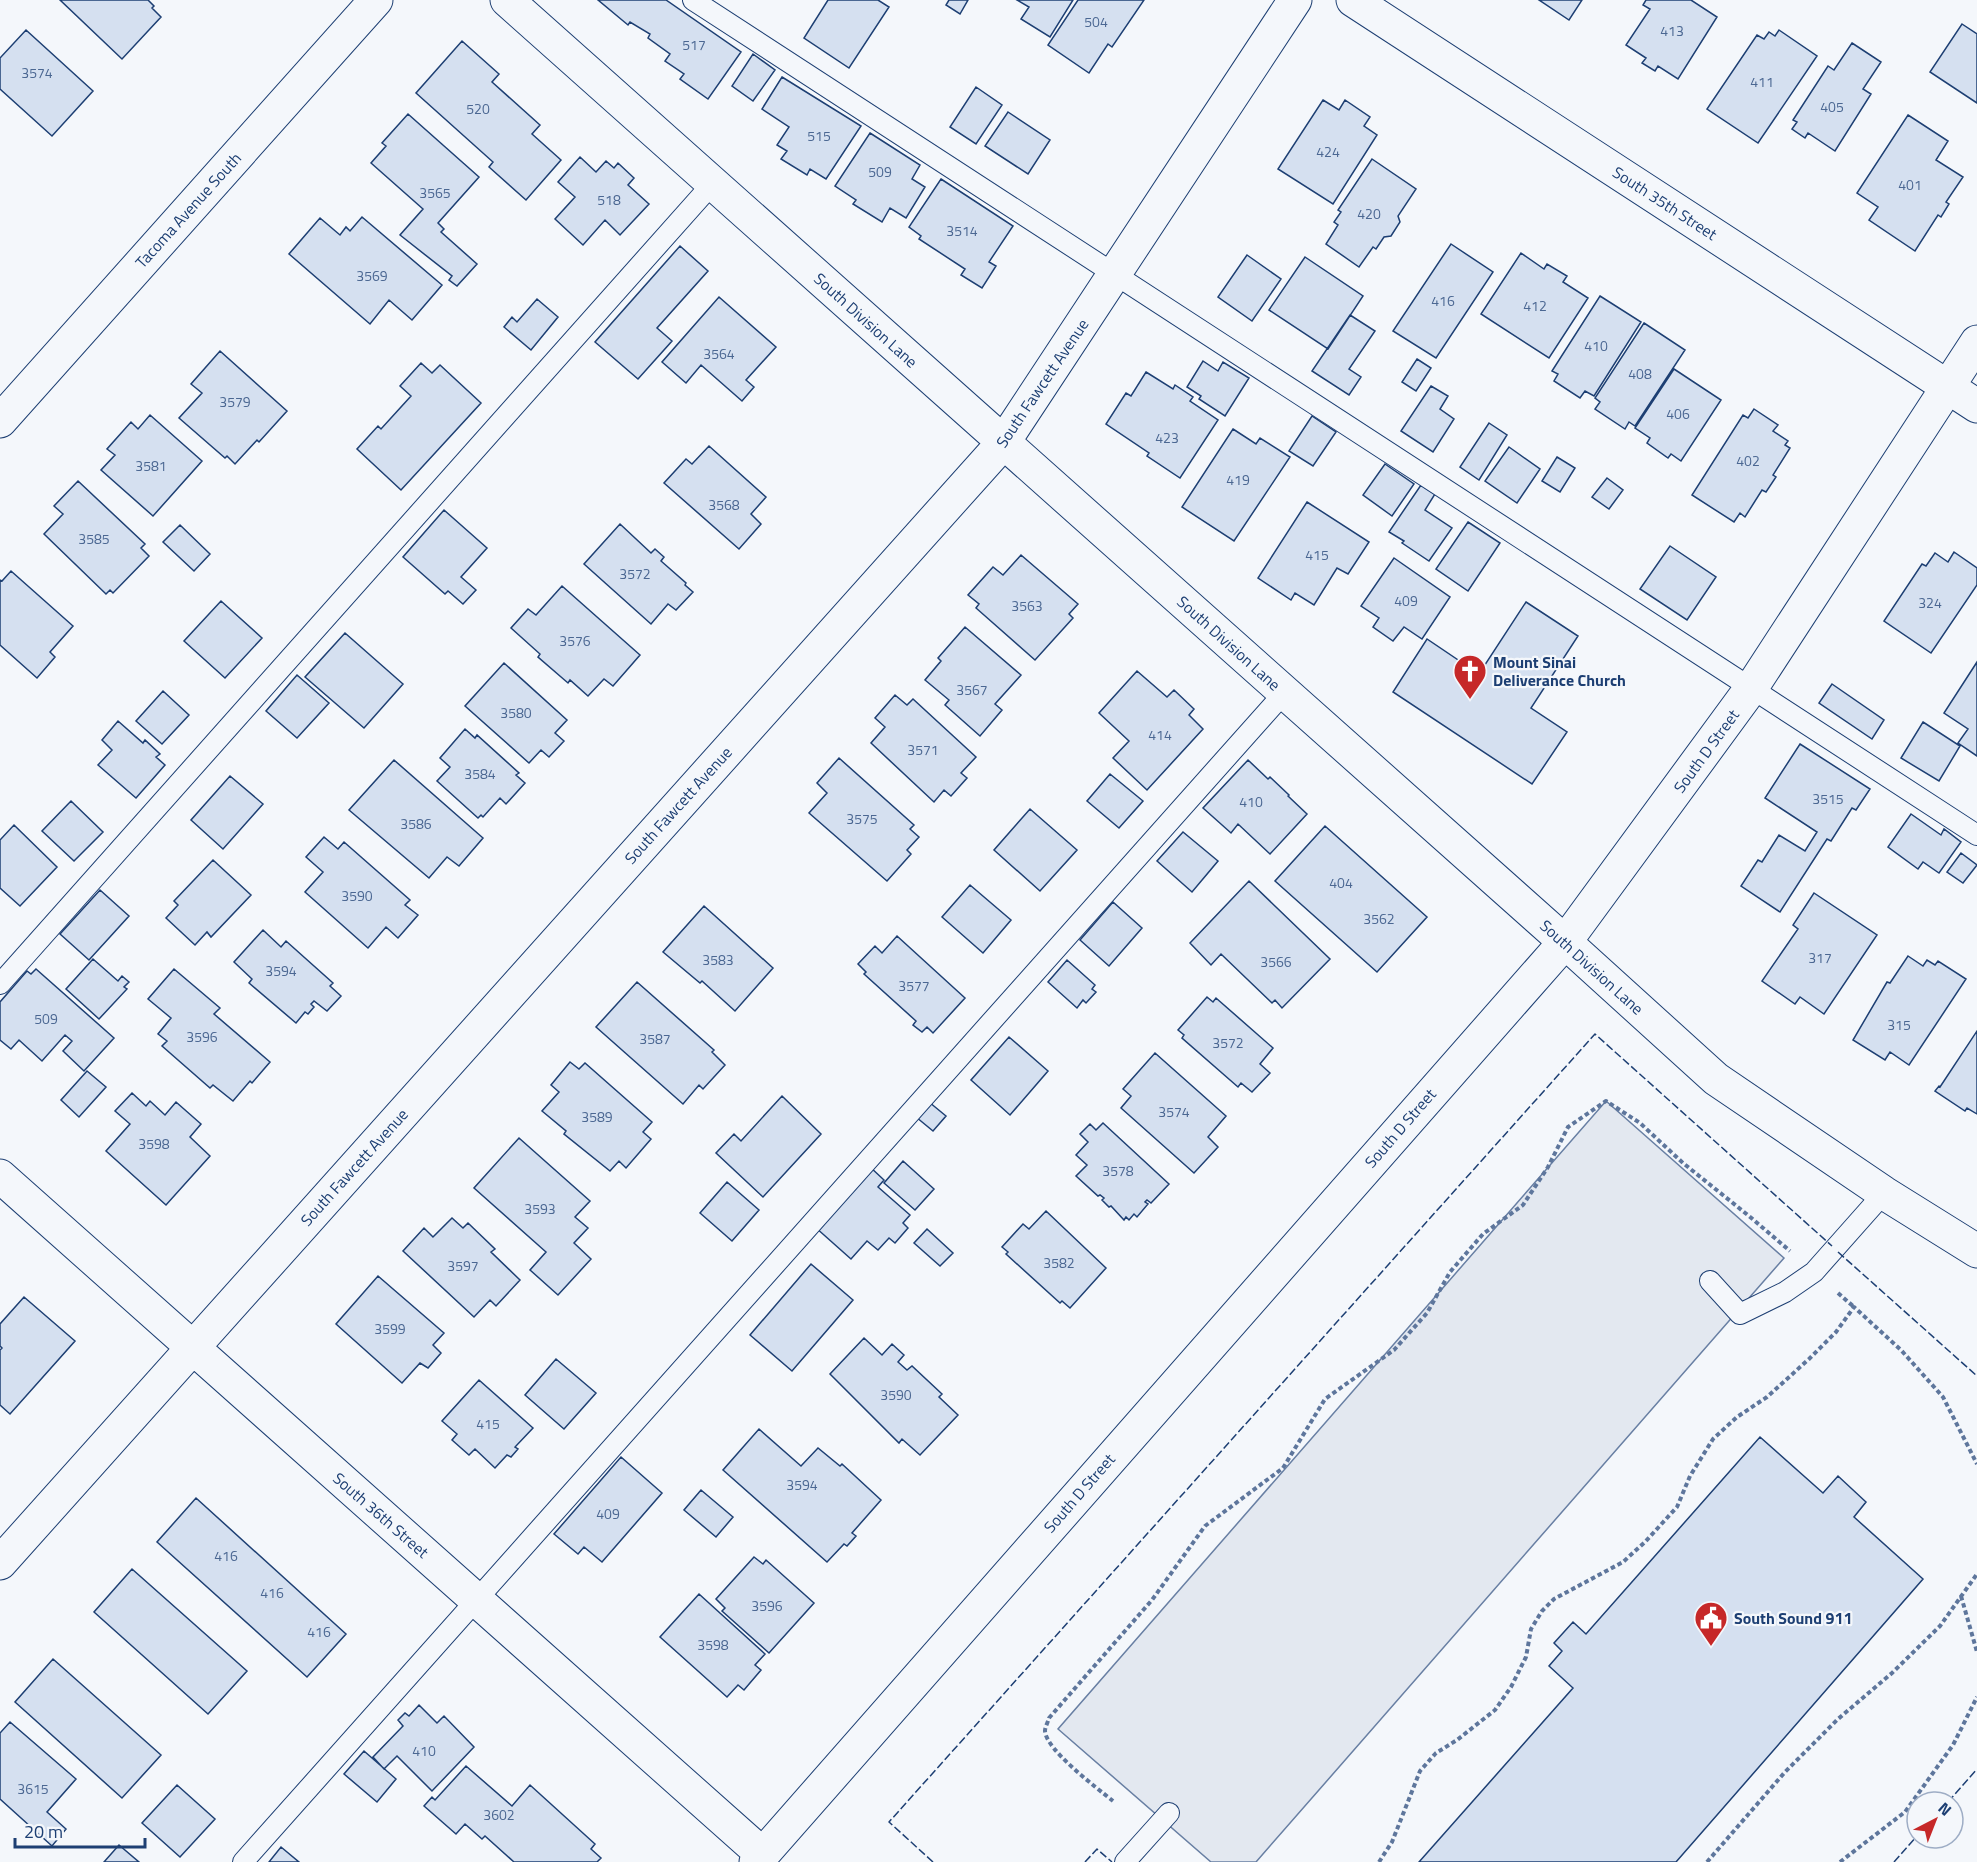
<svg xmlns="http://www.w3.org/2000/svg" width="1977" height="1862" font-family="'Titillium Web',sans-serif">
  <rect width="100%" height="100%" fill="#f4f7fb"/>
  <path fill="#e3e8f0" stroke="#687fa3" stroke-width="1.5" d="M1606,1101L1784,1258L1256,1862H1211L1058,1729Z"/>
  <path fill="#d5e0f0" stroke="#1d3f73" stroke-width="1.5" d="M60,0H148L154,6L152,8L161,17L122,59Z
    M598,0H666L741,52L708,99L680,79L684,74L665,61L670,54L648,38L650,34L630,22L628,25Z
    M828,0H878L889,7L849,68L804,38Z
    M949,0H968L960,14L946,5Z
    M1017,0H1073L1050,37L1021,19L1029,7Z
    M1078,0H1144L1112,47L1108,44L1089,73L1048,45Z
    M1539,0H1582L1569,20Z
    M1646,0H1691L1717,17L1678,79L1658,66L1655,71L1642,63L1646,58L1626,45L1650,9L1643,5Z
    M1962,24L1977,34V103L1930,72Z
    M26,30L93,91L52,136L0,89V58Z
    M1779,30L1817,56L1758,143L1707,109L1757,35L1764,39L1769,32L1775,36Z
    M462,41L499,74L492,82L540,125L532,134L561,160L526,200L489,167L493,162L416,93Z
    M1852,43L1881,62L1863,89L1871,94L1835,151L1808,133L1805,138L1792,129L1797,122L1793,120L1828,66L1834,70Z
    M753,54L775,70L753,101L732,86Z
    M782,77L861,126L826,179L810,169L807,175L781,159L787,151L777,145L789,127L762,109Z
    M976,87L1002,105L976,144L950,127Z
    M1323,100L1339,110L1345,100L1370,117L1364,126L1377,135L1333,204L1278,169Z
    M1008,112L1050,140L1028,174L985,146Z
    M408,114L479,177L438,223L444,229L441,232L477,264L457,286L449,280L452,276L400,235L423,209L371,163L386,146L382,143Z
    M1908,115L1948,141L1936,160L1963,177L1946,202L1949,204L1941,217L1938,215L1915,251L1869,220L1878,207L1857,193Z
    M870,133L920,165L912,179L925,187L906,218L890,208L882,222L853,204L856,200L835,186Z
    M580,157L596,172L606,161L614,168L618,163L634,178L628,185L649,204L620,235L605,220L583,245L555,219L575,197L558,182Z
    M1372,159L1416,189L1398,216L1400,222L1391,236L1384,237L1376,249L1373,247L1359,267L1326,244L1338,225L1334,222L1341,212L1338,210Z
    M941,179L1013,226L989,262L996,266L982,288L961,275L965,269L919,239L921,236L909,227Z
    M362,217L442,285L412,320L389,300L370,324L289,254L320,218L340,235L346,227L350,231Z
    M1451,244L1493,272L1436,358L1393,331Z
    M680,246L708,271L657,328L672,341L638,379L595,342Z
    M1521,253L1544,269L1547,264L1567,276L1563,282L1588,298L1549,358L1481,314Z
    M1247,255L1281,279L1252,321L1218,297Z
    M1305,257L1363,296L1328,349L1269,310Z
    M1600,296L1641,322L1594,396L1585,391L1580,398L1554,381L1558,374L1552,371Z
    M719,297L776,347L746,380L754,387L742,401L701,365L686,383L662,362Z
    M537,299L558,317L531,350L504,327L512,317L517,322Z
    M1350,315L1375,331L1349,369L1361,377L1349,395L1312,371Z
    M1644,323L1685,350L1635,426L1629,422L1625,429L1595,409L1600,402L1595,398Z
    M220,351L287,411L259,442L257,440L235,464L227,456L225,458L179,418L202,393L191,384Z
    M1417,359L1431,368L1416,391L1402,382Z
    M1203,361L1218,371L1223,362L1249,378L1225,416L1199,399L1201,396L1187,387Z
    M421,363L432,373L440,365L481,403L401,490L357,449L378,426L381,429L411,396L400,386Z
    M1674,369L1721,400L1681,461L1671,454L1668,458L1647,443L1650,438L1635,428Z
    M1146,372L1173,389L1175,385L1193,397L1190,401L1218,420L1180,478L1147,456L1149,453L1106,424L1126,393L1131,396Z
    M1431,386L1448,396L1440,409L1454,419L1433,452L1401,431Z
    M1754,409L1778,425L1773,431L1788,441L1785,445L1790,448L1773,475L1776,477L1766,492L1762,490L1745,517L1740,513L1734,522L1692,495L1743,415L1748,418Z
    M150,415L202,461L153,516L101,470L115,455L107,449L131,422L138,429Z
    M1312,416L1336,432L1313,466L1289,451Z
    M1489,423L1507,435L1479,480L1460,467Z
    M1233,429L1256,444L1260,438L1290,457L1234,541L1182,507Z
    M709,446L766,497L751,514L761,524L739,549L664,483L686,459L692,464Z
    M1509,447L1540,469L1517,503L1485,481Z
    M1557,457L1575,468L1560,492L1542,481Z
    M1385,464L1414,484L1392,516L1363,495Z
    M1607,478L1623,490L1609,509L1592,497Z
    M78,481L145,544L141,548L149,556L113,593L110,590L106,594L44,534L63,514L54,506Z
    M1421,485L1435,494L1425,510L1452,528L1429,561L1402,543L1404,541L1389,532Z
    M1307,502L1369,542L1348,574L1337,568L1314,605L1295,593L1291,600L1258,578Z
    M444,510L487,548L461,577L476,590L463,604L448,591L445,594L403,557Z
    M1468,522L1500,543L1468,591L1436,569Z
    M620,524L651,553L655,549L664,557L661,561L686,583L685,585L693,592L676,610L668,604L651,624L584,564Z
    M180,525L210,554L194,571L163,542Z
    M1670,546L1716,577L1687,620L1640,589Z
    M1954,552L1977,568V585L1931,653L1884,621L1922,564L1926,566L1935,553L1948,562Z
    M1021,555L1078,604L1069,614L1073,618L1035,660L976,608L979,604L968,595L993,567L1003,575Z
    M1394,558L1450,597L1422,639L1404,627L1393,641L1373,627L1379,618L1361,606Z
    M11,571L73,626L50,652L55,657L37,678L0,645V580L2,581Z
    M562,586L640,655L613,686L604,679L588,696L570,680L568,683L538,657L540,654L511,628L528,609L536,615Z
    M221,601L262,638L225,678L184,641Z
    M1526,602L1578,636L1531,708L1567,732L1532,784L1393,692L1427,639L1479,674Z
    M965,627L1021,675L995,704L1002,710L980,736L945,705L949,700L925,680L941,661L938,658Z
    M345,633L403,684L364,728L305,677Z
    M1977,662V756L1958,743L1968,729L1944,713Z
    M504,663L567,720L555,733L564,741L549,757L541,750L529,763L465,706Z
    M1137,671L1167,697L1174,690L1194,709L1189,715L1203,729L1147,790L1113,758L1129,741L1099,713Z
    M297,675L329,703L297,738L266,711Z
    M1832,684L1884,720L1872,739L1819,703Z
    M163,691L189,715L162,744L136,721Z
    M895,695L907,705L913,699L976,757L961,773L967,778L951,796L944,790L934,802L871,743L885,727L875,718Z
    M118,721L143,743L145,740L160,754L156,757L165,765L136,798L98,765L112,750L102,740Z
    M1923,722L1960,746L1939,781L1901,758Z
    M465,729L475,738L477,735L519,773L516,775L525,783L506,804L500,798L483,817L481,815L478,818L437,781L450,767L440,758Z
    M1800,744L1870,789L1856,810L1852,808L1831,841L1827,839L1780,912L1741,886L1758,860L1762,862L1779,835L1805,851L1817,832L1765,798Z
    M839,758L914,825L910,829L919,837L907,850L911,854L887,881L809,813L827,793L817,783Z
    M394,760L483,838L459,866L447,857L429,878L349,810Z
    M1248,760L1268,779L1270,777L1289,795L1288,796L1307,814L1270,854L1238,824L1231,833L1203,808Z
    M1110,774L1143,801L1119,828L1087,801Z
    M230,776L263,804L223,849L191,820Z
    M71,801L103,832L74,861L42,831Z
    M1030,809L1077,850L1040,891L994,850Z
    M1911,814L1941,835L1944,829L1961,842L1939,873L1923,862L1918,869L1888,847Z
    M14,825L57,867L20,906L0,888V840Z
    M1325,826L1427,917L1377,972L1275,881Z
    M1183,832L1218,861L1192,892L1157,861Z
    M324,837L338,849L344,842L410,900L405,905L418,915L398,938L386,927L368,948L305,892L323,872L306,857Z
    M1961,853L1977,865L1963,883L1947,872Z
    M213,860L251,895L211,937L207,932L195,945L166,918L178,905L174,901Z
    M1249,881L1330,959L1282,1008L1275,1000L1272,1003L1221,954L1211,965L1190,943Z
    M970,885L1011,920L983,953L942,917Z
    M100,890L129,916L89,960L60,934Z
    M1814,893L1877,935L1824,1014L1800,997L1795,1004L1762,981L1798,929L1793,925Z
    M1113,902L1142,928L1109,966L1080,940Z
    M704,906L773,968L735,1011L702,981L700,983L663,952Z
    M263,930L281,947L286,941L333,983L330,986L341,996L327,1011L314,1001L311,1004L314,1007L308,1014L305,1012L296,1023L249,983L252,979L234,962Z
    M897,936L965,998L933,1033L927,1027L922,1032L913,1025L916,1021L864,974L866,972L858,964L875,946L882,953Z
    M1908,956L1923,966L1927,960L1935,965L1938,961L1966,979L1909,1065L1890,1052L1885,1060L1853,1040L1887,982L1890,983Z
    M93,959L118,981L122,976L129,982L124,987L127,989L99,1019L66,989Z
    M1067,960L1095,985L1092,989L1096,992L1086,1003L1083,1000L1077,1008L1048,982Z
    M36,969L114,1038L84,1071L63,1051L72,1041L65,1035L42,1061L19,1040L11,1049L0,1040V1002L27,971L31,974Z
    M174,969L220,1008L214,1014L270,1062L252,1083L250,1081L233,1101L213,1085L210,1088L162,1046L167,1041L158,1034L171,1018L148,999Z
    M637,982L714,1050L712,1052L725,1065L703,1089L699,1085L683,1104L596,1027Z
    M1207,997L1213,1002L1216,998L1273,1048L1260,1064L1270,1073L1252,1092L1241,1083L1238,1087L1182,1038L1184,1035L1178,1030Z
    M1977,1031V1114L1967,1108L1965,1111L1935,1091L1939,1086L1940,1087Z
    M1009,1037L1048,1071L1010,1115L971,1080Z
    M1155,1053L1226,1116L1208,1137L1218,1147L1194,1173L1121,1108L1131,1096L1123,1089Z
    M570,1062L579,1069L585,1063L652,1122L643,1132L651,1139L626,1168L619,1161L610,1171L564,1134L566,1131L542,1111L559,1092L551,1085Z
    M87,1071L106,1087L79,1117L61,1100Z
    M132,1093L146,1106L150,1101L165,1115L176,1102L201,1124L190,1137L210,1156L166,1205L106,1151L130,1124L115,1111Z
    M782,1096L821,1134L763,1197L716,1153L734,1134L741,1141Z
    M929,1102L946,1116L933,1131L916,1117Z
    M1103,1123L1169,1184L1151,1203L1147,1200L1145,1202L1148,1204L1137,1217L1134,1214L1129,1220L1126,1217L1124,1220L1111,1206L1109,1207L1102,1200L1104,1198L1100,1195L1098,1196L1076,1176L1087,1165L1076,1155L1088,1142L1080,1134L1090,1124L1096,1130Z
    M519,1138L590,1201L575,1217L588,1228L574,1243L591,1259L558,1295L530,1270L546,1252L474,1188Z
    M903,1161L934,1189L915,1210L884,1183Z
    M869,1166L884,1180L878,1187L910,1215L903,1223L908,1228L895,1243L889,1238L878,1250L867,1241L851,1259L815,1227Z
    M727,1182L759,1210L732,1241L700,1213Z
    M1046,1211L1106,1268L1070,1308L1062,1301L1060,1303L1006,1254L1008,1252L1002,1247L1023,1224L1029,1229Z
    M452,1218L463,1228L468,1223L495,1249L491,1252L520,1280L496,1306L490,1300L474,1317L403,1251L424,1228L433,1237Z
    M927,1229L953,1253L940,1266L914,1243Z
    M811,1264L853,1300L792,1371L750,1335Z
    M378,1276L444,1333L433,1345L441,1353L428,1368L420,1363L402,1383L336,1324Z
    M24,1297L75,1341L10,1414L0,1405V1350L2,1348L0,1346V1324Z
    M864,1338L882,1355L892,1344L904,1355L898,1362L907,1370L912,1366L942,1394L939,1397L958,1415L920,1455L902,1439L899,1443L830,1374Z
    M556,1359L596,1393L564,1429L525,1395Z
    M479,1380L533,1428L515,1447L518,1449L511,1457L507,1455L495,1468L475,1449L469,1455L452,1440L457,1434L442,1421Z
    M759,1429L801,1466L818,1448L840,1466L842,1464L881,1500L852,1533L856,1536L847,1546L844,1544L827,1562L723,1470Z
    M1760,1437L1823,1493L1838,1476L1866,1502L1854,1517L1923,1579L1676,1862H1419L1573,1688L1549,1666L1562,1651L1554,1643L1573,1622L1586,1634Z
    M621,1457L662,1493L602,1562L584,1547L578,1554L554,1534Z
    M701,1490L733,1517L716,1537L684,1510Z
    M196,1498L346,1634L307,1677L157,1542Z
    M754,1557L763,1564L766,1560L814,1603L769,1653L722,1611L725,1608L716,1599Z
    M132,1569L247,1671L208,1714L94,1612Z
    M699,1594L765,1654L755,1665L761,1670L744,1690L738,1685L727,1697L660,1637Z
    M53,1659L161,1755L122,1798L15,1702Z
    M419,1705L437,1723L444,1716L474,1747L432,1791L397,1756L384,1769L373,1757L403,1726L398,1720L405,1713L409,1716Z
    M10,1722L76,1779L47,1812L66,1829L52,1846L0,1799V1733Z
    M364,1751L396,1779L377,1802L344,1774Z
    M466,1766L512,1806L530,1785L595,1844L591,1849L601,1858L597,1862H514L485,1836L482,1839L465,1824L456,1834L424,1806L432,1797L435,1800Z
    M177,1785L215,1819L180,1857L142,1823Z
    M119,1845L139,1862H104Z
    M281,1847L299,1862H269Z"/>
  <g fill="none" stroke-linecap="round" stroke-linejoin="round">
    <defs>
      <path id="service" d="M693,0L1977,835
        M0,984L713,183
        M1710,1281L1740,1314L1785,1292L1814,1272L1884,1193
        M243,1862L1284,693
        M1125,1862L1169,1813"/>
      <path id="minor" d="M507,0L1565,942L1716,1079L1884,1193L1977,1251
        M1353,0L1977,406
        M0,421L376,0
        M0,1176L762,1854
        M0,1563L1003,443L1295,0
        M756,1862L1565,942L1752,687L1977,342"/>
    </defs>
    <use href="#service" stroke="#1d3f73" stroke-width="22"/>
    <use href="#minor" stroke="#1d3f73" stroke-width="35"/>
    <path stroke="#5e769c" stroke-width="4" stroke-dasharray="4.5 3" stroke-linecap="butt" d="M1838,1293L1854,1307
      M1961,1596L1977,1652
      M1113,1801C1097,1788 1046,1750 1045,1731C1045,1727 1048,1722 1049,1718L1152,1600L1205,1526L1283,1468L1325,1399L1394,1350L1427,1313L1450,1272L1483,1234L1523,1205L1548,1167L1568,1127L1606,1101L1640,1123L1683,1163L1749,1216L1790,1251
      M1379,1862L1392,1842L1420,1771L1436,1753L1457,1740L1495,1710L1511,1687L1526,1657L1531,1629L1542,1611L1554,1599L1623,1562L1645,1542L1677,1507L1690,1476L1713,1439L1737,1417L1767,1397L1809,1359L1836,1332L1854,1307L1901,1350L1943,1397L1977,1464
      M1707,1862L1785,1772L1838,1719L1892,1673L1940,1626L1977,1574
      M1840,1862L1905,1812L1953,1745L1977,1697"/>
    <use href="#service" stroke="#f4f7fb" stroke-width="20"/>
    <use href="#minor" stroke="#f4f7fb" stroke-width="33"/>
    <path stroke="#1d3f73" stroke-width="1.5" stroke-dasharray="8 3" stroke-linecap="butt" d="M1838,1252L1977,1376
      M1948,1802L1977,1769
      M933,1862L889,1822L1595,1034L1832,1246
      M1085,1862L1097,1849L1112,1862
      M1894,1862L1917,1836"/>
  </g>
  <defs>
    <symbol id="church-pin" viewBox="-11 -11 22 30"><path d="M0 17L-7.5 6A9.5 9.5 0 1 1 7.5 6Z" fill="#c62828" stroke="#f4f7fb"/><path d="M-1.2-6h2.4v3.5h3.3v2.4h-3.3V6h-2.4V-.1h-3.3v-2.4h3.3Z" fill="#fff"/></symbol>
    <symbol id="civic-pin" viewBox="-11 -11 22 30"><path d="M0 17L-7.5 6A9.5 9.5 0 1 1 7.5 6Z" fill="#c62828" stroke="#f4f7fb"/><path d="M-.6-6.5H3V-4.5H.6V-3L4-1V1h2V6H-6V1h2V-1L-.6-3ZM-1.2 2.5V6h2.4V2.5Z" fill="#fff"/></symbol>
  </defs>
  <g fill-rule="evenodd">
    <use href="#church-pin" x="1451" y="652" width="38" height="52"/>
    <use href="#civic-pin" x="1692" y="1599" width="38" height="52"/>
  </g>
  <g text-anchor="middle" stroke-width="4.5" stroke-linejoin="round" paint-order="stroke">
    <g font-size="14" fill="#4b6792">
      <text x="1096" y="27">504</text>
      <text x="1672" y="36">413</text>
      <text x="694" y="50">517</text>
      <text x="37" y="78">3574</text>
      <text x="1762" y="87">411</text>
      <text x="1832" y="112">405</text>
      <text x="478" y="114">520</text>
      <text x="819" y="141">515</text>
      <text x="1328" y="157">424</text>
      <text x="880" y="177">509</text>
      <text x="1910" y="190">401</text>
      <text x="435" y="198">3565</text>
      <text x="609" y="205">518</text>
      <text x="1369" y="219">420</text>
      <text x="962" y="236">3514</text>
      <text x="372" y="281">3569</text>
      <text x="1443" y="306">416</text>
      <text x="1535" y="311">412</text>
      <text x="1596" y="351">410</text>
      <text x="719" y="359">3564</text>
      <text x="1640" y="379">408</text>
      <text x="235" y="407">3579</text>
      <text x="1678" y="419">406</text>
      <text x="1167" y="443">423</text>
      <text x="1748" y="466">402</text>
      <text x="151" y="471">3581</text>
      <text x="1238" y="485">419</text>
      <text x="724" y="510">3568</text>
      <text x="94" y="544">3585</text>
      <text x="1317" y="560">415</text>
      <text x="635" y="579">3572</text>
      <text x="1406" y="606">409</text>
      <text x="1930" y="608">324</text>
      <text x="1027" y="611">3563</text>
      <text x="575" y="646">3576</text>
      <text x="972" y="695">3567</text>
      <text x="516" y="718">3580</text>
      <text x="1160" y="740">414</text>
      <text x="923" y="755">3571</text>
      <text x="480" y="779">3584</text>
      <text x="1828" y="804">3515</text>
      <text x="1251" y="807">410</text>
      <text x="862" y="824">3575</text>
      <text x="416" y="829">3586</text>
      <text x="1341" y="888">404</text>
      <text x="357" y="901">3590</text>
      <text x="1379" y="924">3562</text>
      <text x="1820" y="963">317</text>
      <text x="718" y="965">3583</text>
      <text x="1276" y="967">3566</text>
      <text x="281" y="976">3594</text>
      <text x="914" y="991">3577</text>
      <text x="46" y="1024">509</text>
      <text x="1899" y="1030">315</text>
      <text x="202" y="1042">3596</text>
      <text x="655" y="1044">3587</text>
      <text x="1228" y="1048">3572</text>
      <text x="1174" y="1117">3574</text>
      <text x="597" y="1122">3589</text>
      <text x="154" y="1149">3598</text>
      <text x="1118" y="1176">3578</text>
      <text x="540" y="1214">3593</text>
      <text x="1059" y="1268">3582</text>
      <text x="463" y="1271">3597</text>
      <text x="390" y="1334">3599</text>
      <text x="896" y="1400">3590</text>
      <text x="488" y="1429">415</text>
      <text x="802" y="1490">3594</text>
      <text x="608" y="1519">409</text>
      <text x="226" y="1561">416</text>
      <text x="272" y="1598">416</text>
      <text x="767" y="1611">3596</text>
      <text x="319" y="1637">416</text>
      <text x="713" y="1650">3598</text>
      <text x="424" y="1756">410</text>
      <text x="33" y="1794">3615</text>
      <text x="499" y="1820">3602</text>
    </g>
    <g font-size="16" fill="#1d3f73" stroke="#f4f7fb">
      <text transform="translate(1665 203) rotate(33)" y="6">South 35th Street</text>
      <text transform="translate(188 210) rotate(-48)" y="6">Tacoma Avenue South</text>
      <text transform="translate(866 320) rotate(42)" y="6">South Division Lane</text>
      <text transform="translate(1042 383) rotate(-56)" y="6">South Fawcett Avenue</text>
      <text transform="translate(1229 643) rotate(42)" y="6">South Division Lane</text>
      <text transform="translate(1706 751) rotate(-54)" y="6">South D Street</text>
      <text transform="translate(678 805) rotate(-48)" y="6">South Fawcett Avenue</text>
      <text transform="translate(1592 967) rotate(42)" y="6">South Division Lane</text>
      <text transform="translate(1400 1128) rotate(-49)" y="6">South D Street</text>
      <text transform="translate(354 1167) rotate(-48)" y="6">South Fawcett Avenue</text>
      <text transform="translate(1079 1493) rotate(-49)" y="6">South D Street</text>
      <text transform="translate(381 1515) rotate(41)" y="6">South 36th Street</text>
    </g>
    <g font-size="16" font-weight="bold" fill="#1d3f73" stroke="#f4f7fb" text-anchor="start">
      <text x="1493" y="668">Mount Sinai<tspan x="1493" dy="18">Deliverance Church</tspan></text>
      <text x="1734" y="1624">South Sound 911</text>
    </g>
  </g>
  <g transform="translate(1935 1820) rotate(42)"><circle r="28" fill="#f4f7fb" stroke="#9eadc5" stroke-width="1.5"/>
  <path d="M0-4.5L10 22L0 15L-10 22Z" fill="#c62828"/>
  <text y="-9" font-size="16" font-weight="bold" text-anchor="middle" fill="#1d3f73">N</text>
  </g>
  <path d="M15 1838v9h130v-9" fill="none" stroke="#1d3f73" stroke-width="3"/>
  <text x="24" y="1838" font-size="18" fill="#1d3f73" stroke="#f4f7fb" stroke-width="4.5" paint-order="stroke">20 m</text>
</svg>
